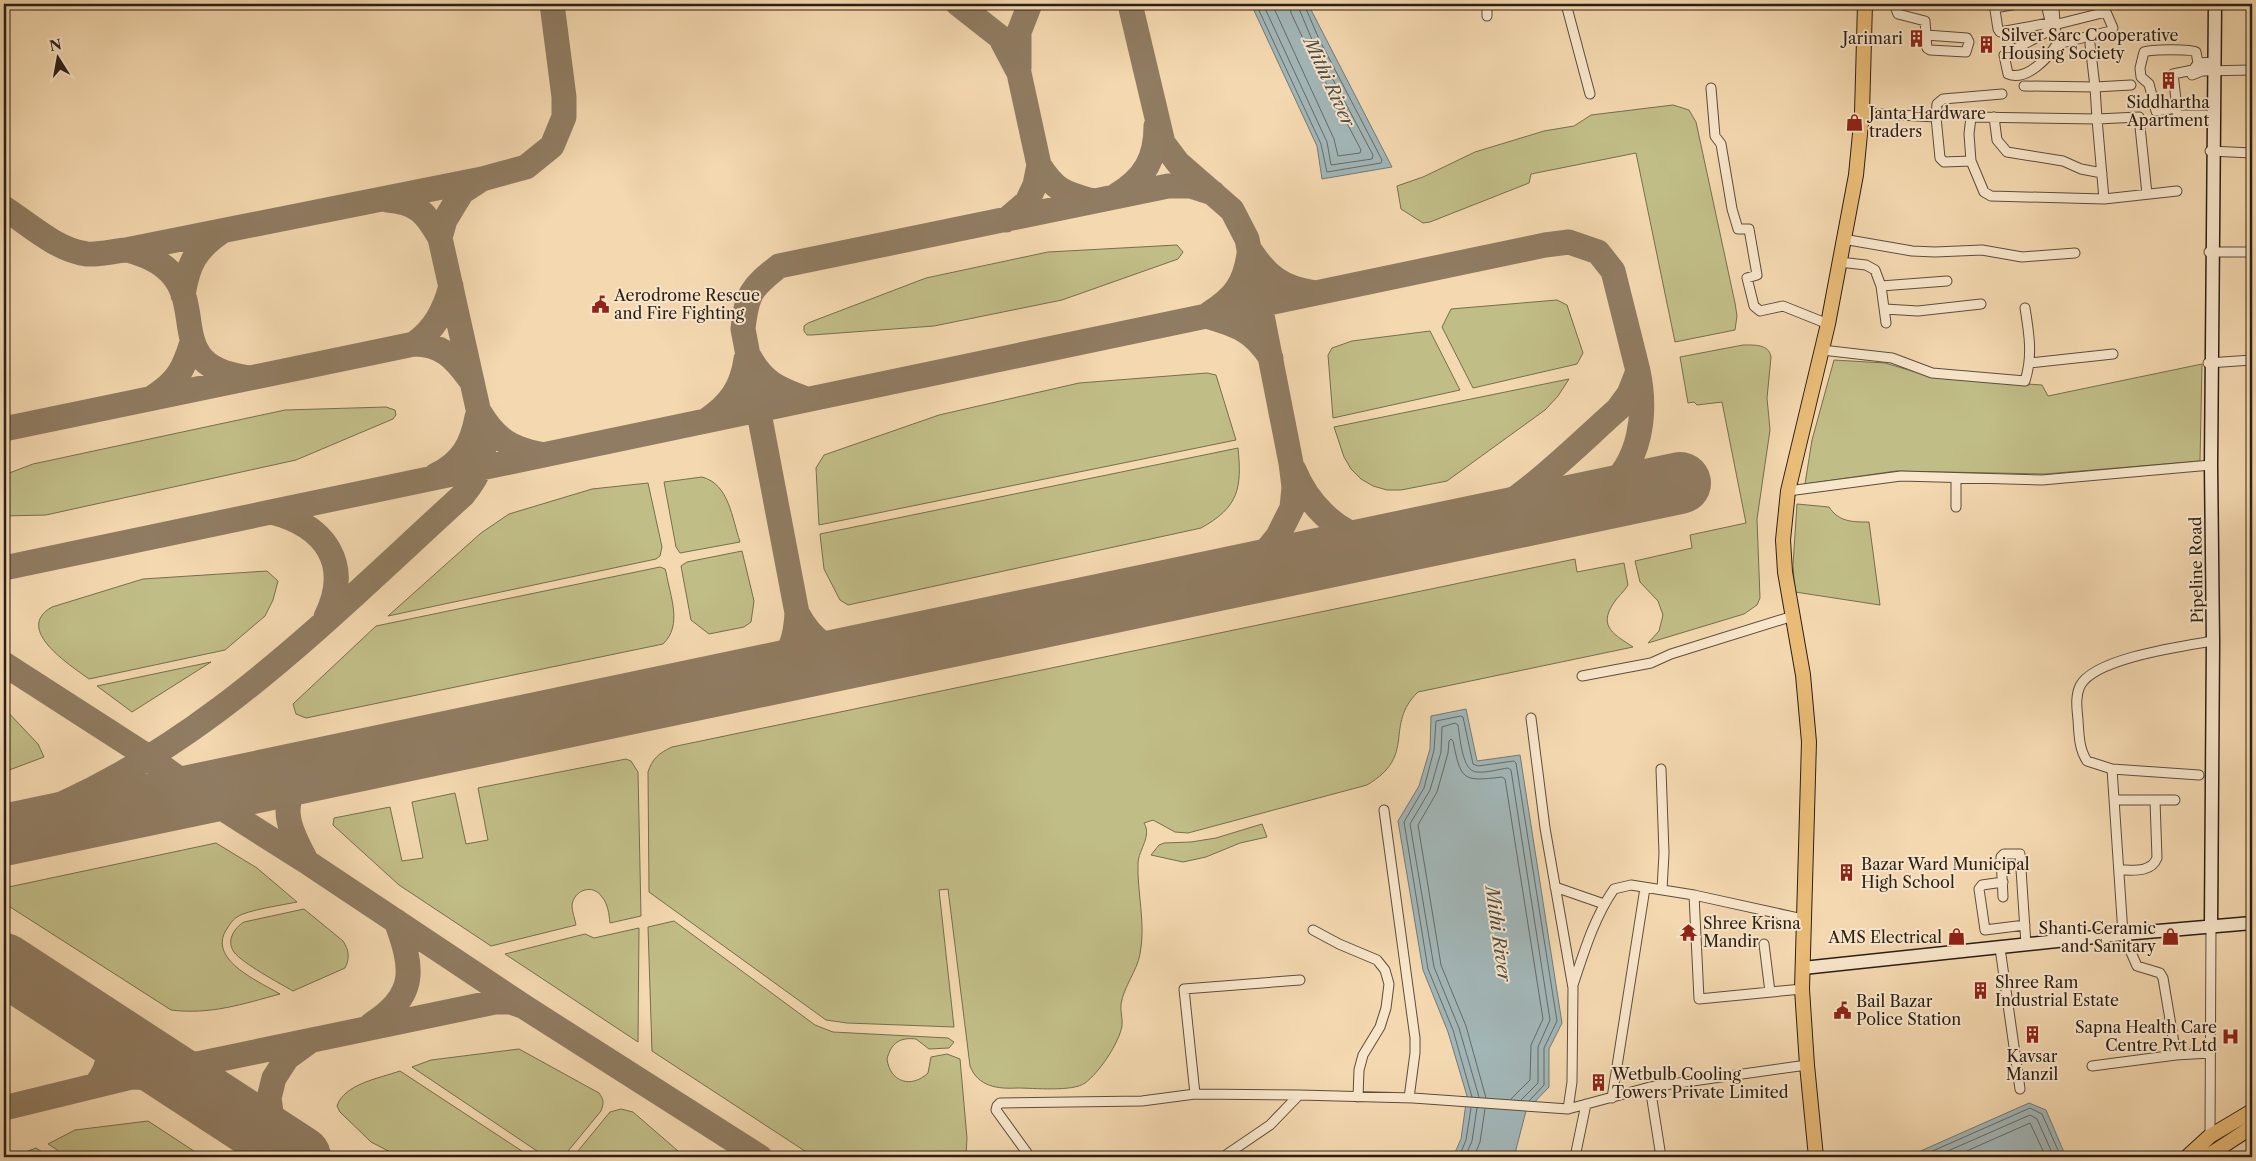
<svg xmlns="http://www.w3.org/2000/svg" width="2256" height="1161" font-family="'Libre Caslon Text',serif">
  <rect width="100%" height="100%" fill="#f4d8af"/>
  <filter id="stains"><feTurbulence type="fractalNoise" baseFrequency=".004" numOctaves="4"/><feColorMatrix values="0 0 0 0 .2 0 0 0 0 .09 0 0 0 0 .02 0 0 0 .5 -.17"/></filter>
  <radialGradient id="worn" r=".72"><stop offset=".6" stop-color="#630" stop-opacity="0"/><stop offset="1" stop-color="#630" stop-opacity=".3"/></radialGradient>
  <path fill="#c1bd87" stroke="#766e4e" d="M1673,105L1689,110L1696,122L1735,303L1737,316L1735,330L1675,342L1636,153L1531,174L1529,183L1430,222L1423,223L1401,209L1397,186L1423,177L1475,152L1544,131L1574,126L1591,115Z
    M1177,245L1183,252L1178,259L1062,300L934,326L812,335H807L804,331V326L808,323L926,278L1048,252Z
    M1557,300L1567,305L1583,353L1577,364L1473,388L1442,327L1451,309Z
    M1430,331L1460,390L1333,418L1328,355L1332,348L1352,341Z
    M1743,345C1755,345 1769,344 1771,357L1767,398L1770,430L1757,519L1760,598L1757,605L1744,614L1648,643L1659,631L1663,615L1658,601L1640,582L1635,561L1692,548L1690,535L1746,523L1722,402L1697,405L1694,402L1688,403L1680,357Z
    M1834,360L1885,363L1936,378L2042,385L2048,396L2202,364L2200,461L2045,474L1896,471L1805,484L1812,440Z
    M1207,373L1216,375L1236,440L819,525L816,468L824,455L939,415L1079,383Z
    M1569,379L1558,396L1545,410L1447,481L1401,490H1387L1373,486L1361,479L1351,469L1344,457L1334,427Z
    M386,407L395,410L396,415L393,419L296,460L46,515L4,516V475L33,464L285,410Z
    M1238,448C1242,488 1239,507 1201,528L848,605L840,600L824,569L820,534Z
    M702,477C729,484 732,518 740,542L680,553L676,547L664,482Z
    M648,483L662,547L660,556L656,559L388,616L481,533L509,514L592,489Z
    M1797,504L1829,507C1839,522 1852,522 1869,522L1880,605L1795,592L1793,565Z
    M742,551L754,601L751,622L744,627L709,634L691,620L681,566L687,562Z
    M1575,559L1577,572L1624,563L1628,585C1624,592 1617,597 1613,604C1598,627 1615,635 1633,647L1418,692C1383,726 1418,755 1367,785L1188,833L1175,832L1153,820L1144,823C1152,836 1139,849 1138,863C1137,893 1146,924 1140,954C1137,971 1124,986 1121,1004C1120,1011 1123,1019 1122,1026C1119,1043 1099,1073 1085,1083C1073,1092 1033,1088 1017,1088C998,1089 978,1087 970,1066L948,889L939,890L954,1027L847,1023L826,1020L649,892L648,772C652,759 659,753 672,747Z
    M660,567L665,569L666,572C670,596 683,625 663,644L306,718L296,714L293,704L376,626Z
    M267,571L278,581L273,600L265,616L225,650L89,679C70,665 13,629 52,607L143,579Z
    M211,662L132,712L97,686Z
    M4,708L38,744L44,757L4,772Z
    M626,759L631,761L638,772L641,916L610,923C609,914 608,904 602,897C593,883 573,890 572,906C572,912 575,919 576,925L491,946L399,885L333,825L334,818L390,807L402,861L423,858L412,802L455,793L466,844L488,840L478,788Z
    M1262,824L1267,837L1240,843L1206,857L1183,862L1151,855L1159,845L1164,843L1191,842L1216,838Z
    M216,843L257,868L297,902C283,905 247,910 237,917C232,920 228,927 225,932C210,961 260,982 280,994C243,1004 210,1015 171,1010L4,903V888Z
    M304,909L343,941C349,950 350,958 345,968L293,991C279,983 242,963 234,952C226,941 234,928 244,922Z
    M674,921L815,1025L833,1032L948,1038L954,1042L949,1048L929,1049L916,1039C900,1037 891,1043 887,1059C890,1082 911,1089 928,1073L931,1057L947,1054L960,1059L967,1138L966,1157H814L652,1051L648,927Z
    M639,928L638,1042L505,954L585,934L594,938Z
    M519,1049L599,1093C604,1100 604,1103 601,1111L564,1156L548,1157L543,1155L412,1067L431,1060Z
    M400,1071L531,1157H400L371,1142L340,1112L337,1106C344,1084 380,1078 400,1071Z
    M621,1109L633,1112L685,1157H573L610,1112Z
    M148,1121L203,1157H68L48,1144L75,1130Z
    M36,1148L50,1157H12Z"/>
  <path fill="#a2b6b7" stroke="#727a77" d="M1251,4H1308L1392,167L1322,179L1317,146Z
    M1466,709L1477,761L1520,755L1562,1023L1549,1049V1087L1526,1111L1514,1157H1453L1461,1139L1467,1096L1448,1032L1423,970L1398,821L1419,786L1430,749L1431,716Z
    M2029,1103L2046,1110L2066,1157H1907Z"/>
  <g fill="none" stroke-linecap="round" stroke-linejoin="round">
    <path stroke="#666a66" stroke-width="1" d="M1256,4L1321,144L1327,172L1381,163L1382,160L1319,39L1304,4
      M1263,4L1327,142L1331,165L1372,159L1373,155L1313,42L1297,4
      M1272,4L1334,139L1338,156L1360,153L1361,150L1306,45L1291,13L1290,4
      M1472,1097L1453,1030L1428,969L1404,822L1424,788L1434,750L1436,721L1461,716L1463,717L1473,764L1478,766L1514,761L1516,763L1557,1021L1544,1048V1085L1529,1101
      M1479,1097L1459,1028L1434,967L1410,824L1430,790L1441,752L1442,727L1455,723L1458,725C1460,737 1462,772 1477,772C1487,773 1499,769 1508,768L1511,770L1550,1020L1538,1047V1083L1521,1100
      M1486,1098L1466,1026L1441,965L1418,825L1437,792L1448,753L1449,741L1451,739L1453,741C1461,780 1462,782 1502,777L1505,779L1543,1019L1531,1045L1530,1080L1511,1099
      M1459,1157L1466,1140L1471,1108
      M1465,1157L1472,1141L1477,1108
      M1474,1157L1480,1142L1485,1109
      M1919,1157L2030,1108L2042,1114L2061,1157
      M1934,1157L2030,1115L2037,1119L2054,1157
      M1953,1157L2030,1123L2046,1157"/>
    <path stroke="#907c62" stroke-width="25" d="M958,4L1000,37L1019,73L1039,165L1035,185L1027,202L1006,220
      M1130,4L1163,143L1178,163L1232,210L1247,239L1291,463L1294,487L1292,508L1278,536L1258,561L1222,580
      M1019,68V32L1030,4
      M1039,165C1055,190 1063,193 1092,201
      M1117,195C1145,178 1156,158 1156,126
      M387,200C417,202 426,213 440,238
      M4,208C29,224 56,250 87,254C99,255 114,251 126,250L482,179L526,167L552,146L564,117V97L552,4
      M127,250C144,254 159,260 171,273C205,310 166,365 244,377
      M1252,253C1267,276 1283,288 1311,292
      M183,295C188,264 195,250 221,232
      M1210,313C1235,297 1245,283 1249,254
      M1206,316C1237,325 1253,330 1271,358
      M414,344C435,329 444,311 451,286
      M750,358C764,384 780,389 806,399
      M153,397C177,382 184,369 192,342
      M480,413C496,439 510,448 539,454
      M707,420C730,404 742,388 746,359
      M4,429L414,344C441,344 454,357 469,378
      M1294,470C1307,502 1335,533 1371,540C1381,542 1392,541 1402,542
      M436,475C462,463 472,444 477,417
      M1581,504C1589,500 1597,496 1604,491C1641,464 1647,413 1638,371
      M271,512C326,526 352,564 326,617
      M4,568L1545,245L1569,242L1598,252L1613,271L1638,371L1629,394L1618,409C1571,451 1526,498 1468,528
      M797,613C814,644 827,649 862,655
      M4,664L150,758L200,794L307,862L526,1008L760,1157
      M757,677C788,659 795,648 797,613L743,329C747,293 751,288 779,266L1168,186H1191L1213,193
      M4,827C190,763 321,624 463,495C481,473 486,459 483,431L440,238L445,220L462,192L482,179
      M307,862C294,838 276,807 299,783C304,777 312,773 318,769
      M78,1012C103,1038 121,1051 96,1085
      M372,1024C418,995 413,967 396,921
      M135,1050L164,1062L197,1064L495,1002H511L522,1006
      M4,1108L131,1077L159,1078L193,1087
      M287,1149L272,1119L269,1098L274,1078L287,1058L309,1042"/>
    <path stroke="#907c62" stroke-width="62" d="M4,835L1680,483
      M4,964L300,1157"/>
    <defs>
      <path id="street" d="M1487,4V16
        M1566,4L1590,94
        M1894,4L1898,14L1925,21L1927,48L1930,50L1966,52L1969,42L1967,38L1926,35
        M1994,4L1998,29L2000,32L2049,23L2050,21L2046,4
        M2053,4C2056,17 2054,30 2057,44C2049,57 2026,82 2008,74L2004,55L2054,28
        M1994,8L2018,4
        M2054,25L2106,12L2113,28L2111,31L2057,44
        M2090,44L2095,87L2131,85
        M2198,63L2196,52C2191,49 2152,49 2144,52L2140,68L2141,77L2149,84L2156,111L2177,108L2173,74L2193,70L2198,63L2215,62
        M2192,75L2202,71L2252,70
        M2024,86L2095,87L2097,119L2139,117L2147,194
        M1711,88L1715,136L1721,144L1732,209L1738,229H1749L1757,275L1747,278L1754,306L1760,311L1783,306L1828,324
        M1862,113L1936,117L1940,158L1944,162L1971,161L1984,192L1991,196L2104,199L2177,191
        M2177,115H2214
        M1936,117L1937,104L1943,99L2002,94
        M1994,117L1997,140L2007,152L2063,161L2081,169L2102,173
        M2210,151L2252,153
        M1971,161L1969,134L1971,117L2097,119L2104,199
        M1843,239L1912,251L1935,252L1982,250L2022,257L2075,253
        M2209,252H2252
        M1839,262L1866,265L1875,270L1881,286L1886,323
        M1881,286L1947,281
        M1885,309L1918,311L1981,304
        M1822,350L1892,358L1932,373L2025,381C2033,356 2029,333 2025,308
        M2030,363L2113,354
        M2208,363L2252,360
        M1788,491L1901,476L2042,480L2211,465
        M1956,507V478
        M1582,676L1651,663L1671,654L1793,616
        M1531,718L1545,828L1573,988L1572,1082L1568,1109
        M1661,769L1664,853L1662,890
        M2112,769L2199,775
        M2114,800H2175
        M1384,810L1415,1038V1053L1409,1098
        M2119,870C2133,870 2151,873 2157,858L2155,801
        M2003,882L1982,885L1979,889L1985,930L2025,925
        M1555,887L1604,904
        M1694,895L1699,999L1802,989
        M2003,897L2001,857L2004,854H2020L2026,945
        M1313,930L1339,944L1377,960L1385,970L1389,984L1386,1008L1380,1027L1363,1055L1359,1070L1358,1097
        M1764,944L1770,992
        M2000,948L2020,1089
        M1573,985C1584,952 1594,918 1614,889L1631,885L1694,895L1803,919
        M2176,1055L2163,978L2160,973L2137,966L2123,934L2112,769L2087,761C2079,749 2079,735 2078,720C2077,709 2075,697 2080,686C2094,658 2184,646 2213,641
        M2092,1066L2176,1055L2210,1053
        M1650,1087L1661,1157
        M1195,1094L1184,989L1300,980
        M1612,1098L1645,888
        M2210,1136L2211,925
        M1030,1157L996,1110L997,1106L1000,1103L1142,1101L1195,1094L1299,1095
        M1223,1157L1270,1125L1299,1095L1413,1098L1568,1109L1650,1087L1807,1065
        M1575,1157L1586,1104"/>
      <path id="secondary" d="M2211,925L2213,641L2211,465L2215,4
        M1803,968L2123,934L2252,923"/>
      <path id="primary" d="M1816,1157L1807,1065L1802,989L1809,742L1803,675L1785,572L1783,540L1788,491L1828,324L1856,175L1862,113L1865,4
        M2187,1157L2210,1136L2252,1111
        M2206,1157L2252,1127"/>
    </defs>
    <use href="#street" stroke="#5d4d3c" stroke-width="11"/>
    <use href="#secondary" stroke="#2b1f16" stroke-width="15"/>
    <use href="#primary" stroke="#2b1f16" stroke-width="16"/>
    <use href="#street" stroke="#f8e6cb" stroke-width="9"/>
    <use href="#secondary" stroke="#f8e6cb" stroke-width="12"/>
    <use href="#primary" stroke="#eabc78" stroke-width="14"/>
  </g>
  <defs>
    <symbol id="building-bare" viewBox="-9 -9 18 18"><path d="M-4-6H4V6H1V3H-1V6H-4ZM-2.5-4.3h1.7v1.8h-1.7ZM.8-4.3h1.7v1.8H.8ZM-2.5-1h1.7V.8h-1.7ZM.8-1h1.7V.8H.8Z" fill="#8f2418" stroke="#f8e6cb" stroke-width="2.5" paint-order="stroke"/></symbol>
    <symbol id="shop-bare" viewBox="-9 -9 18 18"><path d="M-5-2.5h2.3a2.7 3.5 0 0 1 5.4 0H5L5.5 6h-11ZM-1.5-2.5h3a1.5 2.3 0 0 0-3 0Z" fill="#8f2418" stroke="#f8e6cb" stroke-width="2.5" paint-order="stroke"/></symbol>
    <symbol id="civic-bare" viewBox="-9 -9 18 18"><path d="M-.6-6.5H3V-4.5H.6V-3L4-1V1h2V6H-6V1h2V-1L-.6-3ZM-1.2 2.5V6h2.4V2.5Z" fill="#8f2418" stroke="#f8e6cb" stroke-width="2.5" paint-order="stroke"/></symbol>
    <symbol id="temple-bare" viewBox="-9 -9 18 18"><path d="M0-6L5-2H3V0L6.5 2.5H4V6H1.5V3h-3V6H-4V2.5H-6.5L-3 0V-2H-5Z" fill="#8f2418" stroke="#f8e6cb" stroke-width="2.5" paint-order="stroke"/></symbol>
    <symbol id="hospital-bare" viewBox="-9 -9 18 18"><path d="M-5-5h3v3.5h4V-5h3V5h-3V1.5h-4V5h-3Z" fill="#8f2418" stroke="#f8e6cb" stroke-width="2.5" paint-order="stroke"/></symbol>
  </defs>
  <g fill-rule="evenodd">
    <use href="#building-bare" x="1904" y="26" width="25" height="25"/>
    <use href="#building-bare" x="1974" y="32" width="25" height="25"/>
    <use href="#building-bare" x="2156" y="68" width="25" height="25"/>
    <use href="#shop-bare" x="1842" y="110" width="25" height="25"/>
    <use href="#civic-bare" x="588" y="292" width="25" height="25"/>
    <use href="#building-bare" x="1834" y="860" width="25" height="25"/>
    <use href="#temple-bare" x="1676" y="920" width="25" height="25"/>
    <use href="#shop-bare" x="1944" y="924" width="25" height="25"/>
    <use href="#shop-bare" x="2158" y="924" width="25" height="25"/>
    <use href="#building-bare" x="1968" y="978" width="25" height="25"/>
    <use href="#civic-bare" x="1830" y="998" width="25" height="25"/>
    <use href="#building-bare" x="2020" y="1022" width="25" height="25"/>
    <use href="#hospital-bare" x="2218" y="1024" width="25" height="25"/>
    <use href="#building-bare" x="1586" y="1070" width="25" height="25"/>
  </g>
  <g text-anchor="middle" stroke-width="4" stroke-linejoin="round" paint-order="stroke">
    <g font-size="16" fill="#2b1f16" stroke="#f8e6cb" text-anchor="start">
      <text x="2001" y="41">Silver Sarc Cooperative<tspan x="2001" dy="18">Housing Society</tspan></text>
      <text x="1903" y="44" text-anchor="end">Jarimari</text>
      <text x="2168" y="108" text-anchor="middle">Siddhartha<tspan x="2168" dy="18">Apartment</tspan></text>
      <text x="1869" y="119">Janta Hardware<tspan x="1869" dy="18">traders</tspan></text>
      <text x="614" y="301">Aerodrome Rescue<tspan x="614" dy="18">and Fire Fighting</tspan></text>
      <text x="1861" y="870">Bazar Ward Municipal<tspan x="1861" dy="18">High School</tspan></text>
      <text x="1703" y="929">Shree Krisna<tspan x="1703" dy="18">Mandir</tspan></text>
      <text x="2156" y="934" text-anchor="end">Shanti Ceramic<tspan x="2156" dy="18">and Sanitary</tspan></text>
      <text x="1942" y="943" text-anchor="end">AMS Electrical</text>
      <text x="1995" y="988">Shree Ram<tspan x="1995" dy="18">Industrial Estate</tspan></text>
      <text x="1856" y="1007">Bail Bazar<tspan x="1856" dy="18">Police Station</tspan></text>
      <text x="2217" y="1033" text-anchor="end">Sapna Health Care<tspan x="2217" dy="18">Centre Pvt Ltd</tspan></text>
      <text x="2032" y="1062" text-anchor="middle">Kavsar<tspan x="2032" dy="18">Manzil</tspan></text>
      <text x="1612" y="1080">Wetbulb Cooling<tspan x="1612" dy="18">Towers Private Limited</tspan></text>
    </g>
    <g font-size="16" fill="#2b1f16" stroke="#f8e6cb">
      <text transform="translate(2196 570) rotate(-91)" y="6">Pipeline Road</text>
    </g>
    <g font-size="18" font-style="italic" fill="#4f4c46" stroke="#f8e6cb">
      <text transform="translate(1329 82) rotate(65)" y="6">Mithi River</text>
      <text transform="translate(1498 934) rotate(82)" y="6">Mithi River</text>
    </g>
  </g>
  <rect width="2256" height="1161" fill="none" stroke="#f4d8af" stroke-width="20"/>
  <rect x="5" y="5" width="2246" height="1151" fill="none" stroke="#2b1f16" stroke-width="2.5"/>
  <rect x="10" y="10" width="2236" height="1141" fill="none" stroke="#2b1f16"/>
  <g transform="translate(58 58) rotate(349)" stroke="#f8e6cb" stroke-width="4" paint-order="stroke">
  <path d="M0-4L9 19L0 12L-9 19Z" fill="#2b1f16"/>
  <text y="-8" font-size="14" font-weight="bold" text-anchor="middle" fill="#2b1f16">N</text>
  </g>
  <rect width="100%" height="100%" filter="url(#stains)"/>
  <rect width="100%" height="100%" fill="url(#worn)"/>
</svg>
